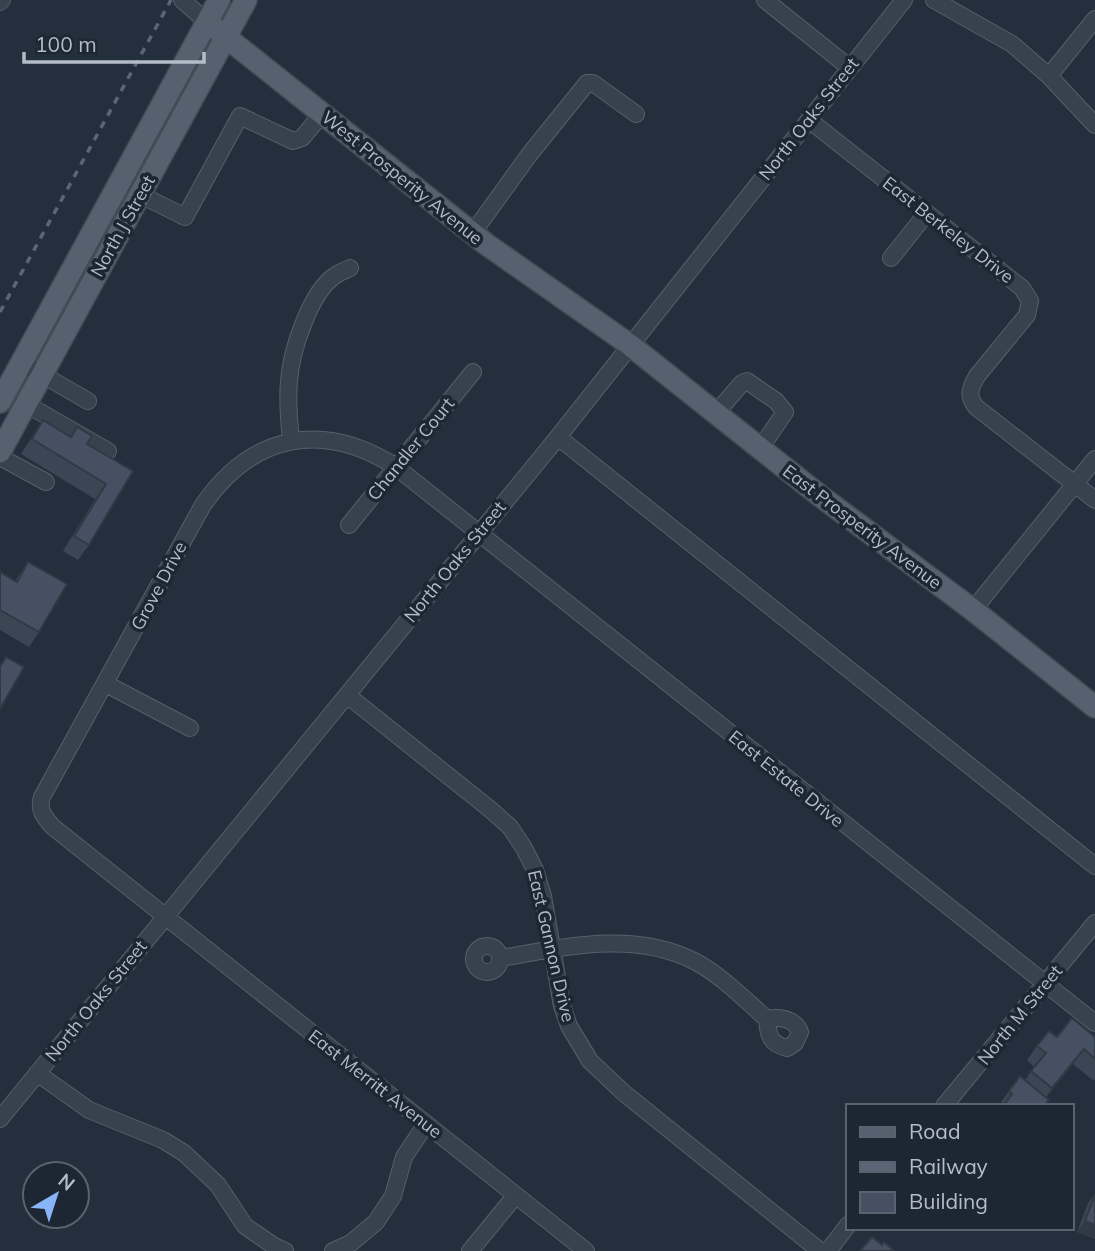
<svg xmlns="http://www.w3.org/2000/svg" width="1095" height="1251" font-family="Mulish,sans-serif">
  <rect width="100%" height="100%" fill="#242f3e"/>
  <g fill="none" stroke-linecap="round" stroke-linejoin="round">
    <defs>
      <path id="minor" d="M182,0L207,22
        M765,0L850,68
        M934,0L1012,44L1049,76L1095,125
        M0,2L2,0
        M1049,76L1095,19
        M809,120L1022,288L1030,301L1027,315L977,376C970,388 967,396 976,407L1095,500
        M141,195L185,217L240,116L293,141L302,138L322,114
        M472,234L529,155L587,83H593L636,114
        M891,258L926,214
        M22,363L88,401
        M26,404L108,451
        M716,413L742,383L747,381L776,401L785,412L760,449
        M558,437L1095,866
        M291,441C289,421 287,401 289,381C291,352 310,291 336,275C340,272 346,270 350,268
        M0,457L46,482
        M349,525L473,372
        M973,610L1095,459
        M106,684L190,728
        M347,695L491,810L510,827L524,848L535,870L543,896L562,1006L569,1026L590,1061L624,1093L820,1251
        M474 959a13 13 0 1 1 26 0a13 13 0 1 1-26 0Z
        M501,958C565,947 635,930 696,962C722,976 745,1000 767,1019C768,1035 770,1044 787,1048L795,1043L800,1032C795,1019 780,1016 767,1019
        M37,1073L89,1110L163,1140L184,1153L218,1185L245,1226L274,1246L285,1251
        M944,1106L1095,923
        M0,1119L558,437L904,0
        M333,1251L351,1243L376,1222L393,1196L404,1157L426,1124
        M470,1251L516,1195
        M586,1251L53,827C44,817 38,810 42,797L203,505C252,434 323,420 396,467L1095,1023
        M828,1251L848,1225"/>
      <path id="major" d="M207,22L486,244L630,345L819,495L973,610L1095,707
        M0,402L219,0
        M0,452L246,0"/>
    </defs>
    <use href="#minor" stroke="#565f6c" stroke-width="18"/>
    <use href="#major" stroke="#414a57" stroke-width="24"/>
    <use href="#minor" stroke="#38414e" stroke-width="16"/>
    <use href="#major" stroke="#56606e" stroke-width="21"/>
    <path stroke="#5a6575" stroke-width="3.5" stroke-dasharray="7 7" stroke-linecap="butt" d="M0,312L171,0"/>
  </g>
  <path fill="#3b4654" d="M43,420L71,436L77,427L87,444L133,471L89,545L78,560L63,551L95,499L21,454Z
    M28,562L39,632L29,647L0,630V572L15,581Z
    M1057,1037H1095V1079L1094,1081L1073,1064L1046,1097L1004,1104L1001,1102L1009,1091L1025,1080L1034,1067L1027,1060L1037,1046Z
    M1095,1194V1239L1077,1232L1088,1203Z"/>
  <path fill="#303945" d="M1084,1049L1073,1064L1042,1103L1052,1088Z
    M1085,1221L1095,1225V1239L1077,1232Z"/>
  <path fill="#455162" stroke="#303945" stroke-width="2" d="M43,420L71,437L77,427L92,436L87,444L133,471L89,545L74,536L106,484L32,439Z
    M28,562L67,584L39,632L0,610V572L17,582Z
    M6,657L24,667L0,709V667Z
    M1072,1018L1095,1037V1059L1084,1049L1052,1088L1031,1071L1046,1053L1037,1046L1049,1031L1057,1037Z
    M1020,1076L1049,1100L1044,1106H1003L1012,1094L1009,1091Z
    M1095,1195V1225L1085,1221Z
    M872,1237L882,1245L884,1242L894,1251H860Z"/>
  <g text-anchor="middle" stroke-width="7" stroke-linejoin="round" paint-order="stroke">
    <g font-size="18" fill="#b4bcc9" stroke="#1d2633">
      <text transform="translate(809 119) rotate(-52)" y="6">North Oaks Street</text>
      <text transform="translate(402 178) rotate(39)" y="6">West Prosperity Avenue</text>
      <text transform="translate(123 226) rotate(-61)" y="6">North J Street</text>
      <text transform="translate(948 230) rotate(38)" y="6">East Berkeley Drive</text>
      <text transform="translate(411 449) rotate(-51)" y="6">Chandler Court</text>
      <text transform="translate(862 527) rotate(37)" y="6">East Prosperity Avenue</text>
      <text transform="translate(455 562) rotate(-51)" y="6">North Oaks Street</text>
      <text transform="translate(159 586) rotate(-62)" y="6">Grove Drive</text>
      <text transform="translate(786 779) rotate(39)" y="6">East Estate Drive</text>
      <text transform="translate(551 946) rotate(77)" y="6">East Gannon Drive</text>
      <text transform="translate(96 1001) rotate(-51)" y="6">North Oaks Street</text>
      <text transform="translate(1020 1015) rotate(-51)" y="6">North M Street</text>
      <text transform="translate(375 1084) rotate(38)" y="6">East Merritt Avenue</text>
    </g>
  </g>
  <rect x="846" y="1104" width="228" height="126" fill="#1d2633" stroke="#59626f" stroke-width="2"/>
  <rect x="860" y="1127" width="35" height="10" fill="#56606e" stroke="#59626f" stroke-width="2"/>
  <text x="909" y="1139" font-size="21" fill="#b4bcc9">Road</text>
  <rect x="860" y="1162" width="35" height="10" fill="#5a6575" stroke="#59626f" stroke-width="2"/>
  <text x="909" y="1174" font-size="21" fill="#b4bcc9">Railway</text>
  <rect x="860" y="1192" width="35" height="21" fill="#455162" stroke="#59626f" stroke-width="2"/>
  <text x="909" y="1209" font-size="21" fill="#b4bcc9">Building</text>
  <g transform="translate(56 1195) rotate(39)"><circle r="33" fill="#1d2633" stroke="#59626f" stroke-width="2"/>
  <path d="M0-5L12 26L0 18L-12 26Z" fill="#8ab4f8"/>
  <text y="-10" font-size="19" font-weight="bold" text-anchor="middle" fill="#b4bcc9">N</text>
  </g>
  <path d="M24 52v10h180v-10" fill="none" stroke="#b4bcc9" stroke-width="3.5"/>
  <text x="35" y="52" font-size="21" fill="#b4bcc9" stroke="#1d2633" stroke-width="5" paint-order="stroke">100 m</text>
</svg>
